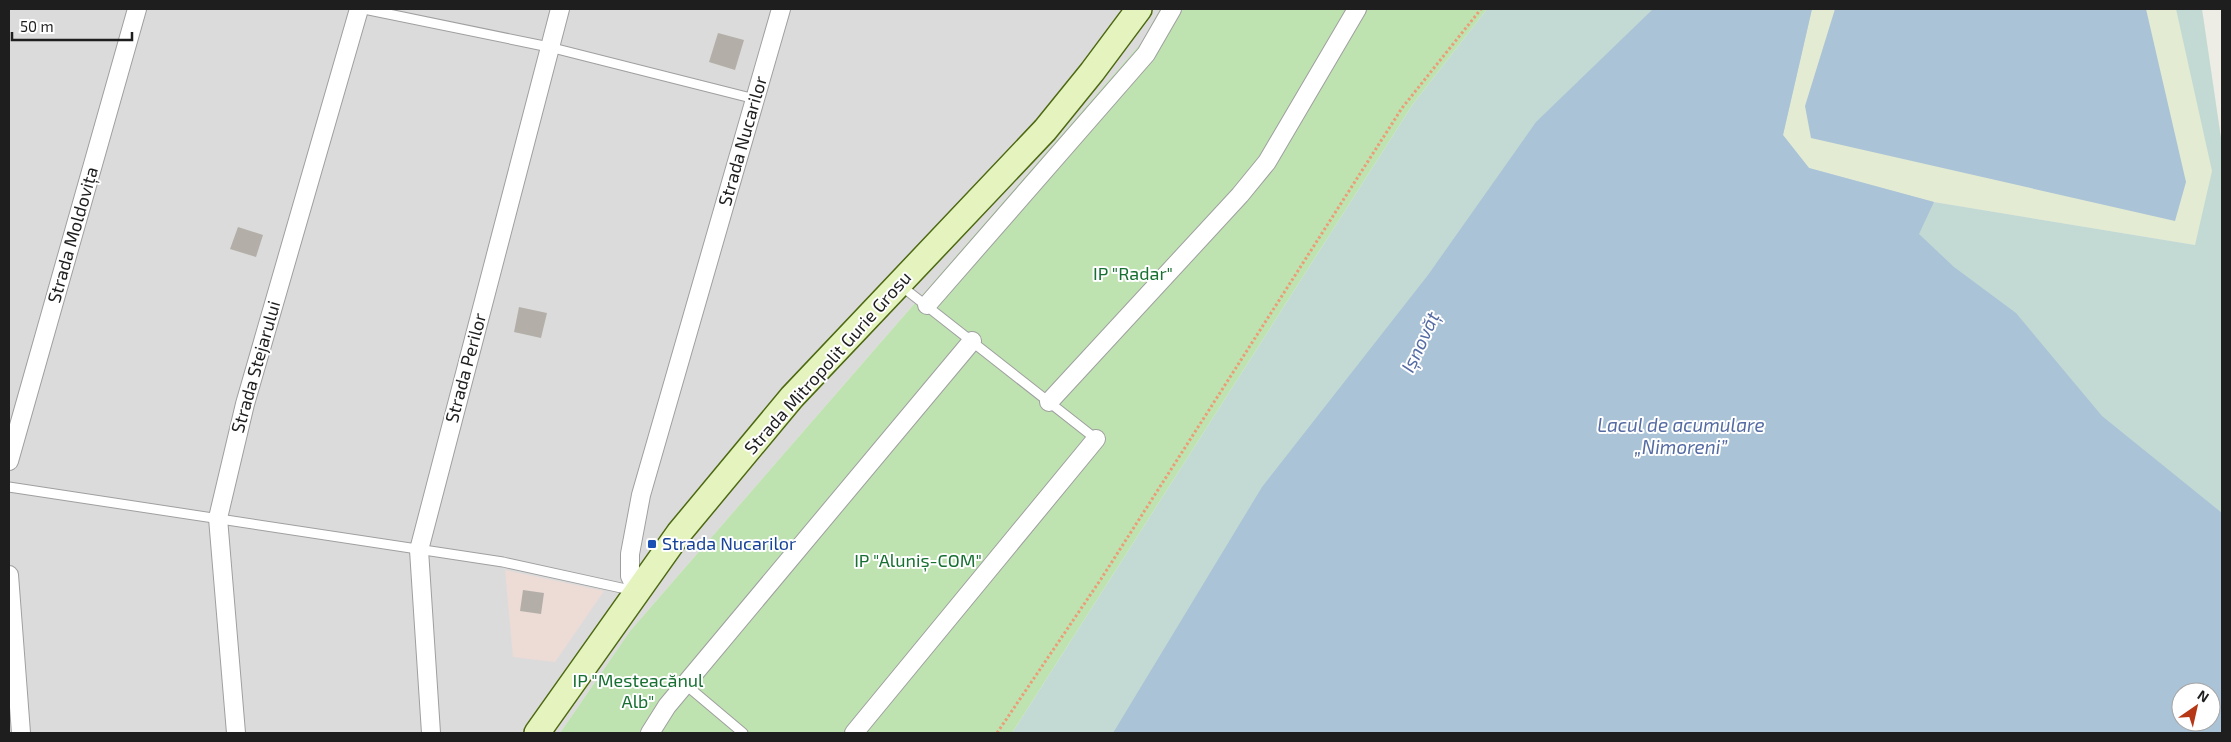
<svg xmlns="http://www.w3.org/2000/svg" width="2231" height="742" font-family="'Exo 2',sans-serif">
  <rect width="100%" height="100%" fill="#eeede5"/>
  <path fill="#dcdbdb" d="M9,9H1160L1141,43L630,631L560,733H9Z"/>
  <path fill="#eddbd6" d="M505,570L604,591L555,662L513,657Z"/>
  <path fill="#e3ebd2" d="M1812,9H2202L2222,145L2195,245L1934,202L1809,168L1783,135Z"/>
  <path fill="#bee3b0" d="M1160,9H1487L1413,104L1012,733H560L630,631L1141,43Z"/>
  <path fill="#c3dad4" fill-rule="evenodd" d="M1487,9H1812L1783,135L1809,168L1934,202L2195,245L2212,171L2176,9H2202L2222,145V733H1012L1413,104ZM2181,692H2211V722H2181Z"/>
  <path fill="#aac3d7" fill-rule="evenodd" d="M1653,9H1812L1783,135L1809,168L1934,202L1919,234L1954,267L2016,313L2102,416L2222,513V733H1113L1262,487L1428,275L1536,122ZM2181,692H2211V722H2181Z
    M1835,9H2146L2186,182L2175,221L1811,138L1805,106Z"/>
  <path fill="#b3afa8" d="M718,33L744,40L735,70L709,62Z
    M238,227L263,235L256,257L230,249Z
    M519,307L547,313L541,338L514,332Z
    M523,590L544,593L541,614L520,611Z"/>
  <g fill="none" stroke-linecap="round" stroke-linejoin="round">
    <defs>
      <path id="lane" d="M364,9L549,47L755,99
        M900,285L1096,439
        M9,487L503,562L635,591
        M686,685L743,733"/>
      <path id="street" d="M927,305L1146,54L1172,9
        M1049,402L1240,195L1267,162L1357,9
        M9,461L137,9
        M9,575L21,733
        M637,591L630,576V554L641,495L781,9
        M236,733L218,518L245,404L359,9
        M431,733L419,550L560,9
        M650,733L667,706L972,341
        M854,733L1096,439"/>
      <path id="secondary" d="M537,733L679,533L792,397L1045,130L1092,72L1139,9"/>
    </defs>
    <use href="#lane" stroke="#9f9f9f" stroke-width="11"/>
    <use href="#street" stroke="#9f9f9f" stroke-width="20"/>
    <use href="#secondary" stroke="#4c6910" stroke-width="28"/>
    <path stroke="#eb9d78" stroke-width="3" stroke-dasharray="2.5 2.5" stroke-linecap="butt" d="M997,733L1101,579L1402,108L1481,9"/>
    <use href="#lane" stroke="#fff" stroke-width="9"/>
    <use href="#street" stroke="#fff" stroke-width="18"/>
    <use href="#secondary" stroke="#e5f3be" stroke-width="25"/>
  </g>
  <rect fill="#1a4fb4" stroke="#fff" stroke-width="2" x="647" y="539" width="10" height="10" rx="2.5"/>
  <g text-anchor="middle" stroke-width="4" stroke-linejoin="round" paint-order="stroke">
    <g font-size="18" fill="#1e1e1e" stroke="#fff">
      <text transform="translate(743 141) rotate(-74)" y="6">Strada Nucarilor</text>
      <text transform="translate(73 235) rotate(-74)" y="6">Strada Moldovița</text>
      <text transform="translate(828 363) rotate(-48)" y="6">Strada Mitropolit Gurie Grosu</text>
      <text transform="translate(256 367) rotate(-74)" y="6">Strada Stejarului</text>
      <text transform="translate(466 368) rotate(-75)" y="6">Strada Perilor</text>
    </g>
    <g font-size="18" fill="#177032" stroke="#fff">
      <text x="1133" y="280">IP "Radar"</text>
      <text x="918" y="567">IP "Aluniș-COM"</text>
      <text x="638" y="687">IP "Mesteacănul<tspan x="638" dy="21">Alb"</tspan></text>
    </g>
    <g font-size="18" fill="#164399" stroke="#fff" text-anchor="start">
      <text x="662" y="550">Strada Nucarilor</text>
    </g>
    <g font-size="19" font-style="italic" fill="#546ba3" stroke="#fff">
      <text transform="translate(1420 342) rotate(-65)" y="7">Ișnovăț</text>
      <text x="1681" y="432">Lacul de acumulare<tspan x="1681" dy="22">„Nimoreni”</tspan></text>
    </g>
  </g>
  <rect width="2231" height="742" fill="none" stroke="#1e1e1e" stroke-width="20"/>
  <g transform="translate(2196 707) rotate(34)"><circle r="24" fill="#ffffff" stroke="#a5a5a5"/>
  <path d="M0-4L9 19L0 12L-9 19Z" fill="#b63715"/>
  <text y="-8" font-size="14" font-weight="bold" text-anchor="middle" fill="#1e1e1e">N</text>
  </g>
  <path d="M12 32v8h120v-8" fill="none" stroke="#1e1e1e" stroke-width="2.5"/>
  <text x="20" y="32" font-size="15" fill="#1e1e1e" stroke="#ffffff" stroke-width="4" paint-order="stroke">50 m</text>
</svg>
